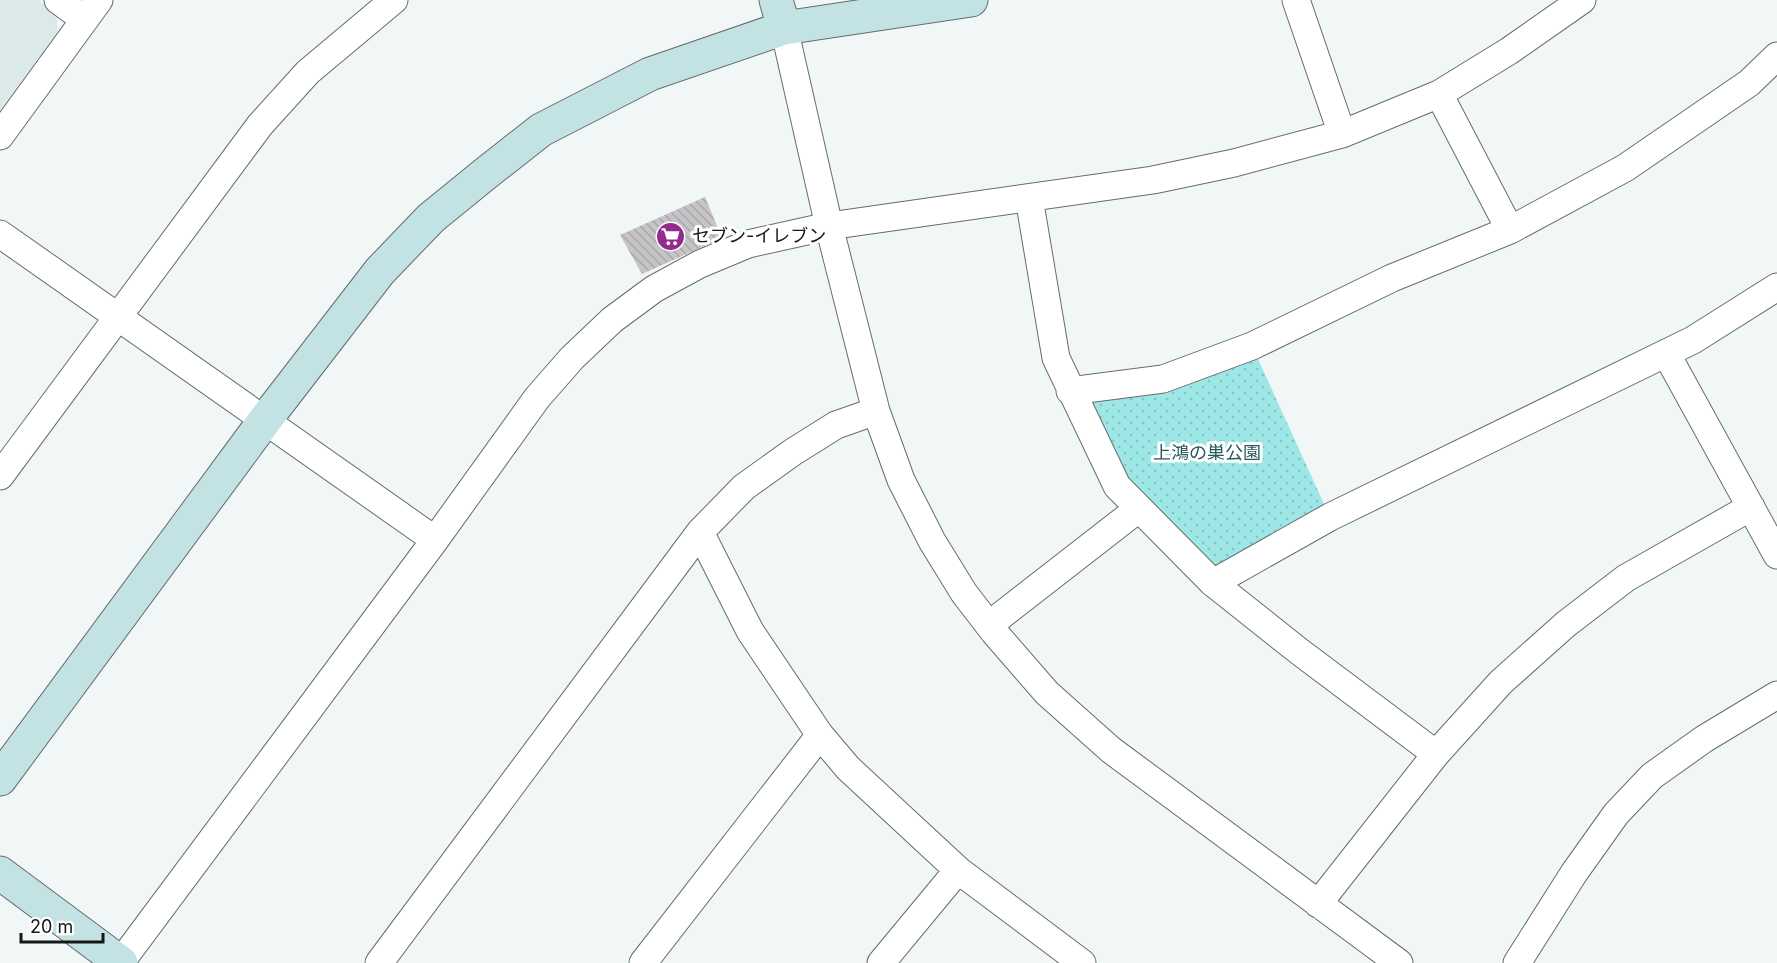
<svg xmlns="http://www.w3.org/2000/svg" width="1777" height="963" font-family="Inter,'Noto Sans JP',sans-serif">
  <defs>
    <pattern id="park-dots" width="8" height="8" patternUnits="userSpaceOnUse" patternTransform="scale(1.5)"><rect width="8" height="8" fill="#9ee7e7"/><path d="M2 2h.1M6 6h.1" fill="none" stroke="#87c5c5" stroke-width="1.8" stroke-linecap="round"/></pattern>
    <pattern id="building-back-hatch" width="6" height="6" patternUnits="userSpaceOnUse" patternTransform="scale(1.5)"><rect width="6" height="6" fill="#c7c4c7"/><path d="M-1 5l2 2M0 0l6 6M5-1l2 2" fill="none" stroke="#aaa8aa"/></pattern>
  </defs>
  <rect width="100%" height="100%" fill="#f1f6f6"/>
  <path fill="#dbe9e9" d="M0,0H38L57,14V32L0,110Z"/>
  <path fill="url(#park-dots)" d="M1252,346L1330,517L1213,583L1148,519L1070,391Z"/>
  <path fill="url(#building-back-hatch)" d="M705,197L722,238L642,274L620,235Z"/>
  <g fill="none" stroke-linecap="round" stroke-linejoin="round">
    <defs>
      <path id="street" d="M58,0L84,19
        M1296,0L1342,134
        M784,28L829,226L876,411L901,480L932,541L964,593L994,632L1047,693L1111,750L1399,963
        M1439,94L1510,230
        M0,136L99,0
        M1029,198L1056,358L1117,486L1213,583L1300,652L1436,754
        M0,234L435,540
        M1666,353L1777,555
        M1070,391L1163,379L1252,346L1392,278L1510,230L1625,168L1749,83L1777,56
        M0,476L260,125L308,72L394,0
        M700,532L750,631L820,735L848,768L958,870L1082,963
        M1213,583L1330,517L1693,340L1777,287
        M989,625L1138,509
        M1318,904L1436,754L1501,682L1566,624L1626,578L1751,507
        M120,963L435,540L537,398L572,358L612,320L654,289L700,264L748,244L829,226L1153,180L1234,163L1342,134L1439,94L1509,51L1582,0
        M379,963L700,532L744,487L793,452L836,425L876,411
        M643,963L820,735
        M881,963L958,870
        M1517,963L1574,873L1616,814L1652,776L1704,739L1777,695"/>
      <path id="secondary" d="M776,0L784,28
        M0,779L265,420L380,271L431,218L485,174L541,130L650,74L784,28L971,0
        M0,873L121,963"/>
    </defs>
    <use href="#street" stroke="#676c6c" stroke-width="29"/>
    <use href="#secondary" stroke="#676c6c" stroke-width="35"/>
    <use href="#street" stroke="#fff" stroke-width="27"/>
    <use href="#secondary" stroke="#c2e2e3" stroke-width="33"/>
  </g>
  <defs>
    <symbol id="supermarket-disc" viewBox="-11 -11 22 22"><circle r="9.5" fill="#932a8d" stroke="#fff"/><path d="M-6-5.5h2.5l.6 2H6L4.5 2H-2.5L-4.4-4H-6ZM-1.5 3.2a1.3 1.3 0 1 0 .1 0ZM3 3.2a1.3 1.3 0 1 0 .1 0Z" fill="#fff"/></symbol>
  </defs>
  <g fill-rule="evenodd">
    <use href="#supermarket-disc" x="654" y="220" width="33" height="33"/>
  </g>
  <g text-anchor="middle" stroke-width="6" stroke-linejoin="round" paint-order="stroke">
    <g font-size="18" fill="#161717" stroke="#fff" text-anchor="start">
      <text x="692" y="242">セブン-イレブン</text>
    </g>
    <g font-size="18" fill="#285a5b" stroke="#fff">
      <text x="1207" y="459">上鴻の巣公園</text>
    </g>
  </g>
  <path d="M21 933v9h82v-9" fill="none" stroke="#161717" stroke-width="3"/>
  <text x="30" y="933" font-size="18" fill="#161717" stroke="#ffffff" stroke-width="4.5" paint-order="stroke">20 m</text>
</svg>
